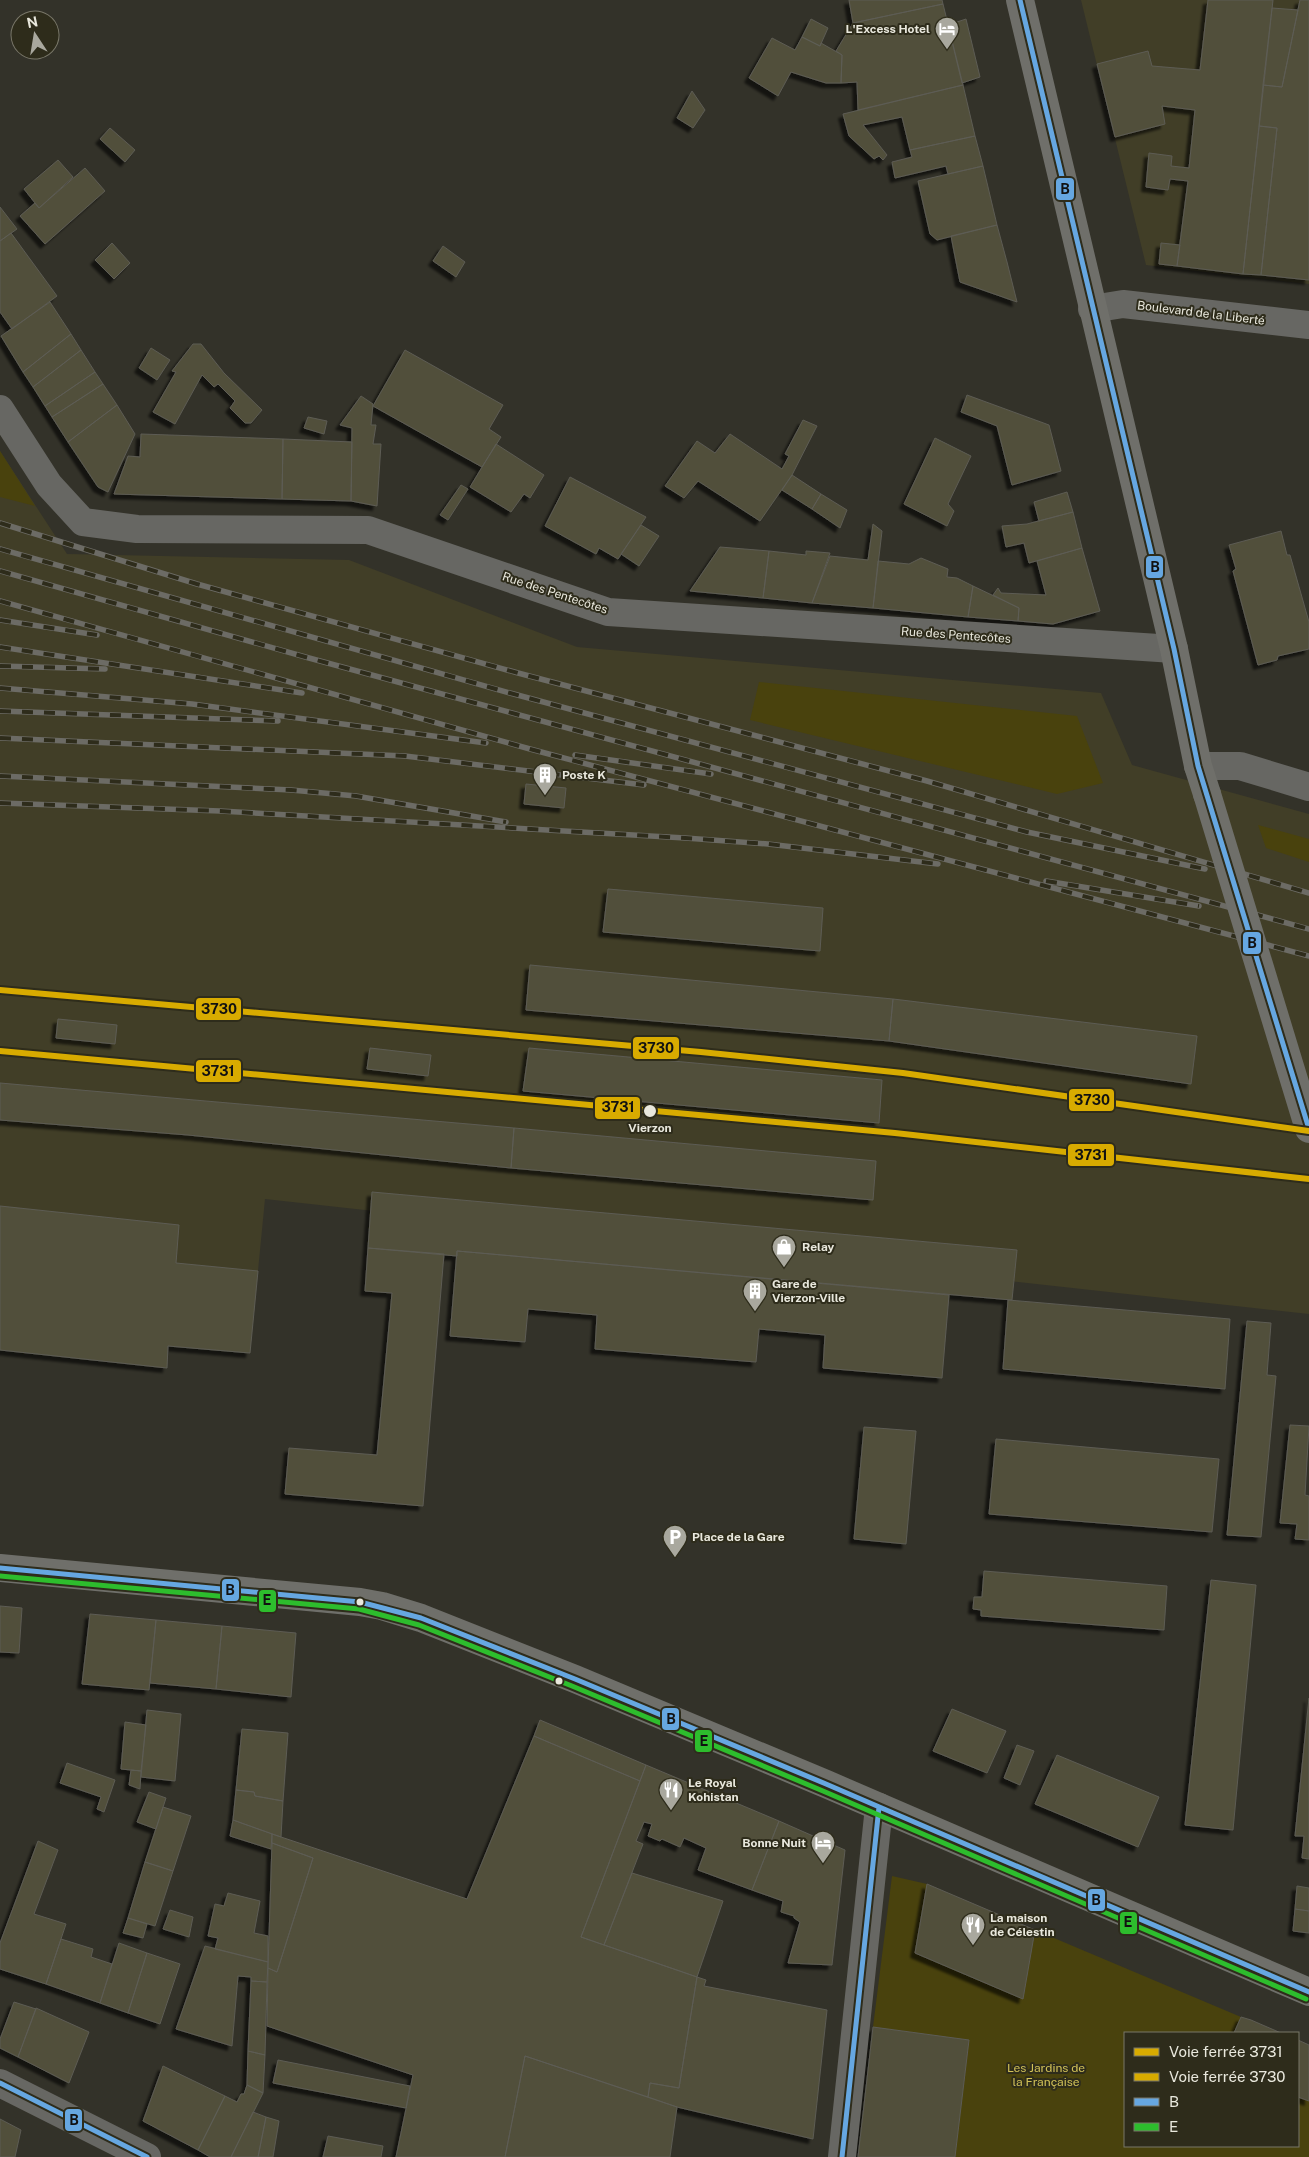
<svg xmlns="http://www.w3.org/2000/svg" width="1309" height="2157" font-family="'Public Sans',sans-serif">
  <defs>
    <filter id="shadow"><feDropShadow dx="-4.5" dy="4.5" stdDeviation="1" flood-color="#0009"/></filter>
  </defs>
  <rect width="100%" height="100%" fill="#333229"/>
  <path fill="#413e27" d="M1081,0H1309V284L1146,265Z
    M0,451L67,554L349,560L577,647L1101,693L1132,765L1309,814V1314L265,1199L250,1353L0,1324Z"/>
  <path fill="#49420d" d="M0,451L35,506L0,497Z
    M759,682L1077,716L1103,783L1057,794L750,720Z
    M1258,825L1309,839V862L1266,848Z
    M892,1876L927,1884L915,1953L1023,1998L1035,1930L1241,2017L1234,2033H1125V2146H1298V2097L1309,2101V2157H955L969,2040L873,2027Z"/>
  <path fill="#514f3b" stroke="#5d5c54" filter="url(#shadow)" d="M849,0H942L943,4L853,23Z
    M1208,0H1273L1243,274L1177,266L1188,181L1170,179L1168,190L1146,187L1149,153L1172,156L1171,166L1189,168L1195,110L1162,106L1165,124L1115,137L1097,64L1148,51L1152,66L1200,70Z
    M1300,0H1309V280L1261,275L1277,128L1259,126L1263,85L1282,87Z
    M943,4L963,85L858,110L857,82L841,83L842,55L836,51L853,23Z
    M1272,8L1298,10L1282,87L1263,85Z
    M811,19L828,28L820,46L802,37Z
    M966,19L980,77L962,83L948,25Z
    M802,37L820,46L821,43L842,55L841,83H826L791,72L778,96L749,78L772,38L795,50Z
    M963,85L975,136L910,150L902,117L863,125L887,155L883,160L879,156L874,159L849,136L843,114Z
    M692,91L705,110L693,128L677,118Z
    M1259,126L1277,128L1261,275L1243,274Z
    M110,128L135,150L125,162L100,139Z
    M975,136L983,166L948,174L946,166L895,178L892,162L912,157L910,150Z
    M58,160L73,177L39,208L24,189Z
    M983,166L997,225L937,240L930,234L918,181Z
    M85,168L105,191L45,244L20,216L35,203L39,208Z
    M0,207L17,229L0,241Z
    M997,225L1007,262L1017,302L960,282L951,236Z
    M11,233L57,296L12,329L0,312V241Z
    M112,243L130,263L114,279L95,260Z
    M1161,243L1180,245L1177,266L1159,264Z
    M443,246L465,262L456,277L433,261Z
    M50,302L71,334L23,372L1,336Z
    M71,334L81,350L33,387L23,372Z
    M193,344H201L224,373L262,410L251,423H245L230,408L235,401L218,384L214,387L202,375L175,424L153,412L176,372L172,371Z
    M151,348L170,360L157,380L139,368Z
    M81,350L95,372L45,406L33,387Z
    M405,350L503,405L489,429L501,437L482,467L373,406Z
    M95,372L103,384L52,417L45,406Z
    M103,384L117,405L68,442L52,417Z
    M967,395L1049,425L1061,471L1012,485L997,426L961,412Z
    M361,396L373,404L371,425H376L373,444H381L377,506L351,501L352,428L340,425Z
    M117,405L135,434L108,492L98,487L68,442Z
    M308,417L327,421L324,434L304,428Z
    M803,420L817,426L792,475L760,521L698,481L684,498L665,486L697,441L715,453L730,434L782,469L789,456L785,454Z
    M141,434L283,439L282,499L114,494L128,456L140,457Z
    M935,438L971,456L948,504L954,511L947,526L904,504Z
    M283,439L352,442L351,501L282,499Z
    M496,444L544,475L530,498L524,494L511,512L470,487Z
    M792,475L821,494L812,509L782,490Z
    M570,477L646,517L618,559L599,548L596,554L545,526Z
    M461,485L468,489L448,520L440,515Z
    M1067,492L1073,512L1039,521L1034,502Z
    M821,494L847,510L840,528L812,509Z
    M1073,512L1082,548L1029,563L1024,543L1006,547L1002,526L1027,524Z
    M873,524L882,531L873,608L812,603L830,556L868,560Z
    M641,525L659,536L639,566L621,554Z
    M1281,531L1287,555H1290L1309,622V649L1278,656L1277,660L1258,665L1233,571L1236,569L1229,545Z
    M720,547L769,551L763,598L690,591Z
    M1082,548L1100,611L1053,624L1018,621L1019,608L993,595L998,588L1001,593L1046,595L1037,561Z
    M769,551L806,555V551L830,553L812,603L763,598Z
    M921,558L948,569L947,577L957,578L973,586L968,617L873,608L878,561L909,564Z
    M973,586L1019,608L1018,621L968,617Z
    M526,784L566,788L564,808L524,804Z
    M608,889L823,908L820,951L603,932Z
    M530,965L893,999L889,1041L526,1010Z
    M893,999L1197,1036L1191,1084L889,1041Z
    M58,1019L117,1025L115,1044L56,1038Z
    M370,1048L431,1055L428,1076L367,1069Z
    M529,1048L882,1080L879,1123L523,1091Z
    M0,1083L514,1128L511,1168L188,1135L0,1120Z
    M514,1128L876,1161L873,1200L511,1168Z
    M372,1192L1017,1250L1012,1300L457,1251V1256L368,1248Z
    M0,1206L179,1225L176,1263L258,1271L250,1353L168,1346L167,1368L0,1350Z
    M368,1248L444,1254L423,1506L285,1494L289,1448L377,1455L392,1293L365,1291Z
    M457,1251L949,1295L942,1378L823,1368L825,1335L759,1329L756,1362L595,1349L597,1315L528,1309L525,1342L450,1336Z
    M1008,1300L1230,1319L1225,1389L1003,1369Z
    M1247,1321L1271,1323L1267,1375L1276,1376L1261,1537L1227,1535Z
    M1290,1425L1309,1426L1305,1495L1309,1496V1540L1295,1539L1297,1524L1280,1523Z
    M864,1427L916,1431L906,1544L854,1539Z
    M996,1439L1219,1459L1212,1532L989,1514Z
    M984,1571L1167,1586L1164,1630L981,1616V1610L973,1609L974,1597H982Z
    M1211,1580L1256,1585L1233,1830L1185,1825Z
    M0,1606L22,1608L19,1653L0,1652Z
    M90,1614L156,1620L149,1690L82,1684Z
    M156,1620L222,1626L216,1689L150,1683Z
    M222,1626L296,1633L291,1697L216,1689Z
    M1309,1698V1859L1302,1858L1304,1836H1295Z
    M952,1709L1006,1731L987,1773L933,1751Z
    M147,1710L181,1714L175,1781L141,1777Z
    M540,1720L646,1765L640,1781L534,1736Z
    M125,1722L146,1725L141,1771L121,1769Z
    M242,1729L288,1733L283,1801L255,1796L254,1792L236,1790Z
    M534,1736L640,1781L581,1937L697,1977L679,2088L650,2083L648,2097L525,2056L505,2157H396L413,2075L267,2026L268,1968L277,1972L313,1858L272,1843V1834L467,1899Z
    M1017,1745L1034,1751L1020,1785L1004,1778Z
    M1057,1755L1159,1797L1138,1847L1035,1804Z
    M67,1763L115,1780L104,1812L97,1809L101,1797L60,1783Z
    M646,1765L779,1821L752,1890L698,1870L706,1848L684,1838L680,1847L662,1839L660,1841L648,1836L652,1824L644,1822L636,1841L643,1844L604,1945L581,1937Z
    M131,1770L141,1771L140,1789L129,1785Z
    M236,1790L254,1792L255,1796L283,1801L281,1837L233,1820Z
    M149,1792L166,1798L156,1829L137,1822Z
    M163,1807L191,1816L173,1871L145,1862Z
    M233,1820L272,1834L271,1849L230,1836Z
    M779,1821L845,1850L832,1965L788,1963L800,1922L794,1918V1916L781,1912L783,1901L752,1890Z
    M38,1841L58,1850L34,1914L66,1924L46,1984L0,1969V1943Z
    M272,1843L313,1858L277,1972L268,1968Z
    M145,1862L173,1871L155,1926L128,1918Z
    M632,1873L723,1901L697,1977L604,1945Z
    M927,1884L1035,1930L1023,1999L915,1953Z
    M1297,1886L1309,1888V1911L1295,1909Z
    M228,1893L260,1901L254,1933L268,1936V1962L215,1949L218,1938L208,1936L215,1904L224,1906Z
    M1295,1909L1309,1911V1933L1293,1931Z
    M170,1910L193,1917L189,1937L163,1929Z
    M128,1918L147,1924L143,1938L123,1933Z
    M61,1939L93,1949L91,1957L112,1964L100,2003L46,1984Z
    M119,1943L147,1953L128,2013L100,2003Z
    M205,1946L268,1962L267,1982L251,1981V1977L238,1976L232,2046L176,2029Z
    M147,1953L180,1964L160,2024L128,2013Z
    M697,1977L706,1980L704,1986L827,2010L813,2139L677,2107L648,2097L650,2083L679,2088Z
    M251,1981L267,1982L265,2055L248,2051Z
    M14,2002L36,2009L18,2057L0,2048V2039Z
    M36,2008L89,2032L69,2083L18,2057Z
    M1241,2017L1251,2020L1281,2033H1234Z
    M873,2027L969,2040L955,2157H858Z
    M1298,2040L1309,2045V2101L1298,2097Z
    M248,2051L265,2055L263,2093L247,2085Z
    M525,2056L677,2107L670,2157H505Z
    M278,2060L410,2086L406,2108L273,2083Z
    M163,2066L225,2096L198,2150L143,2121Z
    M247,2085L263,2093L231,2157H210L198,2150L225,2096L237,2102L241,2094H244Z
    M253,2112L266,2117L258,2157H231Z
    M266,2117L279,2121L273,2157H258Z
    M0,2119L21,2130L15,2157H0Z
    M328,2136L383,2146L381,2157H323Z"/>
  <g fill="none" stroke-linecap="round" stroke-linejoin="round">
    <path stroke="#676763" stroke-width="28" d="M1092,309L1123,304L1309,325
      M0,409L49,485L83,522L137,529L368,530L608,612L1174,649
      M1198,766H1240L1309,787
      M0,2083L147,2157
      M842,2157L879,1807"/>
    <path stroke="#6f6f6a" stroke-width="28" d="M1020,0L1174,649L1198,766L1207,794
      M0,1568L360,1602L382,1606L421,1618L575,1679L826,1784L1309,1992"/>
    <defs>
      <path id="rail" d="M0,523L197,584L518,673L927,781L1309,893
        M0,549L510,693L1027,832L1205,869
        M0,571L309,658L1309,929
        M0,601L530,749L1309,956
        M0,620L97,635
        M0,647L302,693
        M0,666L105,669
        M0,688L192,704L486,743
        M0,711L278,721
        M0,738L405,756L644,785
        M575,755L711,774
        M0,776L291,790L356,796L506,822
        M0,803L220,811L685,838L768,844L938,864
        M1046,881L1199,906"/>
    </defs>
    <use href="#rail" stroke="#6c6b65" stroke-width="5.5"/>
    <use href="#rail" stroke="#2e2c1b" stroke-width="4" stroke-dasharray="11" stroke-linecap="butt"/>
    <path stroke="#6f6f6a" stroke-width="28" d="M1207,794L1309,1129"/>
    <defs>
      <path id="bus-1" d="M1020,0L1174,649L1198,766L1309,1129
        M0,1568L360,1602L421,1618L575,1679L826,1784L1309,1992
        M0,2083L147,2157
        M842,2157L879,1807"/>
      <path id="bus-2" d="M0,1576L359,1609L419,1625L572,1686L823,1791L1306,1999"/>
    </defs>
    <use href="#bus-1" stroke="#2e2c1b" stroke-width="9"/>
    <use href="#bus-2" stroke="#2e2c1b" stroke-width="9"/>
    <use href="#bus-1" stroke="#66a7e1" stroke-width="5"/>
    <use href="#bus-2" stroke="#2dbd2d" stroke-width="5"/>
    <defs>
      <path id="rail-1" d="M0,1051L895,1133L1309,1179"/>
      <path id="rail-2" d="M0,990L701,1052L903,1073L1309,1131"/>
    </defs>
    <use href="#rail-1" stroke="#2e2c1b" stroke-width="10"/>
    <use href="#rail-2" stroke="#2e2c1b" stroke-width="10"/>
    <use href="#rail-1" stroke="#d8ab00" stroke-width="6"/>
    <use href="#rail-2" stroke="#d8ab00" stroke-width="6"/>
  </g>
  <defs>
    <symbol id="hotel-pin" viewBox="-11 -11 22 30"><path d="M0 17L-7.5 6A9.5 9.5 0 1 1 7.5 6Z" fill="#a9a89e" stroke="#2e2c1b"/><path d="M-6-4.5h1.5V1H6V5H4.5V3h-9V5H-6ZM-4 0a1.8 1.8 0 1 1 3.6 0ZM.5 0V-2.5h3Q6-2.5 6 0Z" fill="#fff"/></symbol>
    <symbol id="building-pin" viewBox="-11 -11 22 30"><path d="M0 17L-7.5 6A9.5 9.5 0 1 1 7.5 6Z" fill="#a9a89e" stroke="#2e2c1b"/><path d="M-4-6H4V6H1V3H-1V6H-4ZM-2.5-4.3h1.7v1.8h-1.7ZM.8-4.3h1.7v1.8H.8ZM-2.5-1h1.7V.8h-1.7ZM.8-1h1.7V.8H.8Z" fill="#fff"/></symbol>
    <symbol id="shop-pin" viewBox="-11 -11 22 30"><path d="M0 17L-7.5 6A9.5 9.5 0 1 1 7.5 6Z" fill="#a9a89e" stroke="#2e2c1b"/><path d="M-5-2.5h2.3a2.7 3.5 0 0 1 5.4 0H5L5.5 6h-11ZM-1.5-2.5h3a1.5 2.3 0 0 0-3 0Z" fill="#fff"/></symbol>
    <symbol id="parking-pin" viewBox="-11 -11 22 30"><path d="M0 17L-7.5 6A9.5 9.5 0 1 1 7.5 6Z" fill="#a9a89e" stroke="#2e2c1b"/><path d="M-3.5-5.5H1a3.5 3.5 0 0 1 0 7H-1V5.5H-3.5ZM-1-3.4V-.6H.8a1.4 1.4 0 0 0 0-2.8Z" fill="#fff"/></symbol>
    <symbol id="restaurant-pin" viewBox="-11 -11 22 30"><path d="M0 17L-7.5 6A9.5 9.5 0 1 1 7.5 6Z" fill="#a9a89e" stroke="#2e2c1b"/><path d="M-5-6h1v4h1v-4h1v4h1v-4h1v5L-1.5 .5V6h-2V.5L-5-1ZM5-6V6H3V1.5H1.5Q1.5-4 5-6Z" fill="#fff"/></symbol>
  </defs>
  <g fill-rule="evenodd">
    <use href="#hotel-pin" x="933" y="15" width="28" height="38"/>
    <use href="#building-pin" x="531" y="761" width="28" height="38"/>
    <use href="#shop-pin" x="770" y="1233" width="28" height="38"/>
    <use href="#building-pin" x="741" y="1277" width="28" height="38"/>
    <use href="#parking-pin" x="661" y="1523" width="28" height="38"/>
    <use href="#restaurant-pin" x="657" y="1776" width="28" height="38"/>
    <use href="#hotel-pin" x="809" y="1829" width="28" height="38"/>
    <use href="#restaurant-pin" x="959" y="1911" width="28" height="38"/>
  </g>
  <g fill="#e9e8dd" stroke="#2e2c1b" stroke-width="2">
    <circle cx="650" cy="1111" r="7"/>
    <circle cx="360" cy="1602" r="4.5"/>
    <circle cx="559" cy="1681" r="4.5"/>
  </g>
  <g text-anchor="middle" stroke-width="4" stroke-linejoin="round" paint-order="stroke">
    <g font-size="12" font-weight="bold" fill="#e9e8dd" stroke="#2e2c1b" text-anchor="start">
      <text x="930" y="33" text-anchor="end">L'Excess Hotel</text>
      <text x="562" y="779">Poste K</text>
      <text x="802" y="1251">Relay</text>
      <text x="772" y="1288">Gare de<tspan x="772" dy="14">Vierzon-Ville</tspan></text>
      <text x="692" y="1541">Place de la Gare</text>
      <text x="688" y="1787">Le Royal<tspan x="688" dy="14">Kohistan</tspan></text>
      <text x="806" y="1847" text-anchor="end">Bonne Nuit</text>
      <text x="990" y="1922">La maison<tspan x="990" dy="14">de Célestin</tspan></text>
    </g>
    <g font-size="12" fill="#e9e8dd" stroke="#2e2c1b">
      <text transform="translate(1201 313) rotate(7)" y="4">Boulevard de la Liberté</text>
      <text transform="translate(555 593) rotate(18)" y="4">Rue des Pentecôtes</text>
      <text transform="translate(956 635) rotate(4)" y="4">Rue des Pentecôtes</text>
    </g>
    <g font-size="12" font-weight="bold" fill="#e9e8dd" stroke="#2e2c1b">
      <text x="650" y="1132">Vierzon</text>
    </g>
    <g font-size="12" fill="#d2c258" stroke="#2e2c1b">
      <text x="1046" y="2072">Les Jardins de<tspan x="1046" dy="14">la Française</tspan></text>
    </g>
  </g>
  <g stroke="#2e2c1b" stroke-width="2">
    <rect x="1055" y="177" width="20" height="24" rx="5" fill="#66a7e1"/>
    <rect x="1145" y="555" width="19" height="24" rx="5" fill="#66a7e1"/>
    <rect x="1242" y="931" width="20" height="24" rx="5" fill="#66a7e1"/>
    <rect x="195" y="997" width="47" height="24" rx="5" fill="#d8ab00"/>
    <rect x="632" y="1036" width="48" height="24" rx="5" fill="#d8ab00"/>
    <rect x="195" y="1059" width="47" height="24" rx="5" fill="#d8ab00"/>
    <rect x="1068" y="1088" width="47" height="24" rx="5" fill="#d8ab00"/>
    <rect x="594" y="1096" width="47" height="24" rx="5" fill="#d8ab00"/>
    <rect x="1067" y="1143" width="48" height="24" rx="5" fill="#d8ab00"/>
    <rect x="221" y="1578" width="19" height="24" rx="5" fill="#66a7e1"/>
    <rect x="258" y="1589" width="19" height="24" rx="5" fill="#2dbd2d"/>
    <rect x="661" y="1707" width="19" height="24" rx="5" fill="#66a7e1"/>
    <rect x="694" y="1729" width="19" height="24" rx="5" fill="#2dbd2d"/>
    <rect x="1087" y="1888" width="19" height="24" rx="5" fill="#66a7e1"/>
    <rect x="1119" y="1911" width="19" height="24" rx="5" fill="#2dbd2d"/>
    <rect x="64" y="2108" width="19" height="24" rx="5" fill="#66a7e1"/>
  </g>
  <g font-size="14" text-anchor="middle" font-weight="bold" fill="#111">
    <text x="1065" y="194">B</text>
    <text x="1155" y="572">B</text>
    <text x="1252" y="948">B</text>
    <text x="219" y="1014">3730</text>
    <text x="656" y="1053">3730</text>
    <text x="218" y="1076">3731</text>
    <text x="1092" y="1105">3730</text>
    <text x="618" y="1112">3731</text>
    <text x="1091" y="1160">3731</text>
    <text x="230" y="1595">B</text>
    <text x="267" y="1605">E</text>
    <text x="671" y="1724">B</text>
    <text x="704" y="1746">E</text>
    <text x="1096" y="1905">B</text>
    <text x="1128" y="1927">E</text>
    <text x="74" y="2125">B</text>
  </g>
  <rect x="1124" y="2032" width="175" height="115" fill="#2e2c1b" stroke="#797769"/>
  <rect x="1134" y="2048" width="25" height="8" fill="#d8ab00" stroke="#797769"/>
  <text x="1169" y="2057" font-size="15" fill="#e9e8dd">Voie ferrée 3731</text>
  <rect x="1134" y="2073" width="25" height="8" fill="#d8ab00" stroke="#797769"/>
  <text x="1169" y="2082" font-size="15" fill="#e9e8dd">Voie ferrée 3730</text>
  <rect x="1134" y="2098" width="25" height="8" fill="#66a7e1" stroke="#797769"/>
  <text x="1169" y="2107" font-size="15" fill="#e9e8dd">B</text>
  <rect x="1134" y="2123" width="25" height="8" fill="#2dbd2d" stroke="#797769"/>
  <text x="1169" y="2132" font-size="15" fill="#e9e8dd">E</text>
  <g transform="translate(35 35) rotate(348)"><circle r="24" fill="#2e2c1b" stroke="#797769"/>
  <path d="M0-4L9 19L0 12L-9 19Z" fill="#a9a89e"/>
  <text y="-8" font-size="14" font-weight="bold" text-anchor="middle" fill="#e9e8dd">N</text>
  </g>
</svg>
